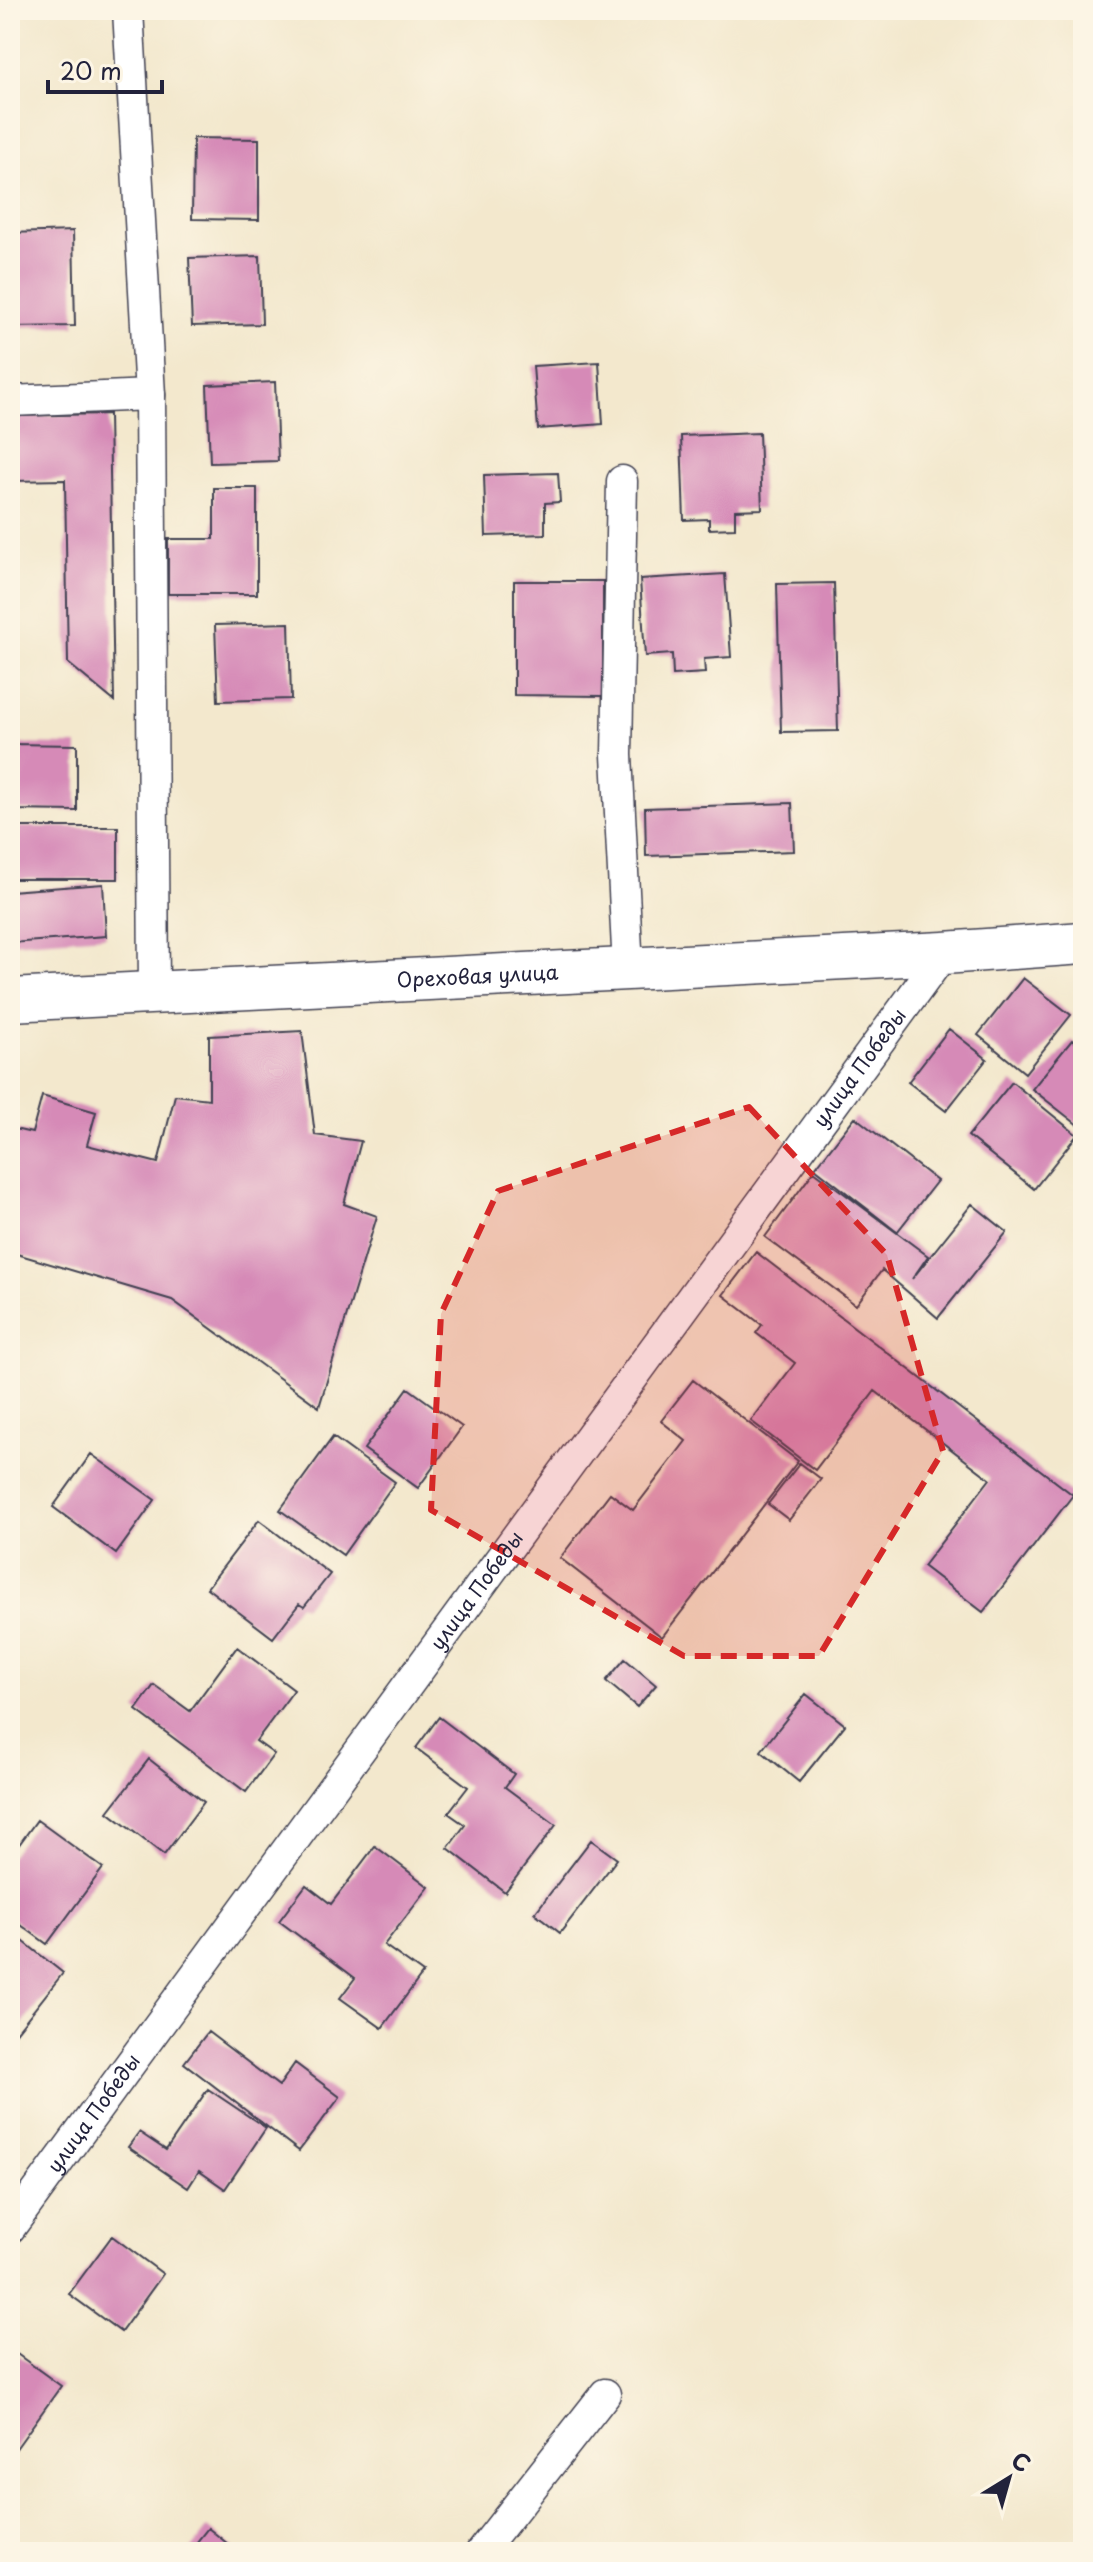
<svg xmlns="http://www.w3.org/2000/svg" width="1093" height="2562" font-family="'Playpen Sans',sans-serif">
  <rect width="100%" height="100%" fill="#fcf5e5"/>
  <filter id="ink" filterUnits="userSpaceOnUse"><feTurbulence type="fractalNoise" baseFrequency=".0125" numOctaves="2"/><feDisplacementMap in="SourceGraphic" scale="16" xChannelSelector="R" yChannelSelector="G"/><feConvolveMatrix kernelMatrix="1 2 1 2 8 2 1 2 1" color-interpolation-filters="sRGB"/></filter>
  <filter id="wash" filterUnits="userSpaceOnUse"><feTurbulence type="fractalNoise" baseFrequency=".006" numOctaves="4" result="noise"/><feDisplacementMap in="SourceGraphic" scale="32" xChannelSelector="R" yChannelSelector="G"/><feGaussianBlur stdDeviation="1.8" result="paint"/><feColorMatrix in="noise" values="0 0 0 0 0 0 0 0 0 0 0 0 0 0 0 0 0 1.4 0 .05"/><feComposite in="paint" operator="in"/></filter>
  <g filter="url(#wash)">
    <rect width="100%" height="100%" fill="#f3e8cd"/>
    <g id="blocks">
      <path fill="#d68ab7" d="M193,138L259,139V220L192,219Z
        M73,231L75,326L10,327V233Z
        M260,256L262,324L192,326L189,258Z
        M599,362L603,424L538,429L533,366Z
        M275,382L278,461L210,463L207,385Z
        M109,414L114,701L68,663L65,480L10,481V416Z
        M759,433L762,509L735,510V528L709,529V519L684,520L681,436Z
        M558,473L560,502L545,503V534L486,536L484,475Z
        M214,488H257V594H168V539H214Z
        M725,574L731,657L704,659L705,673L673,675L672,654L645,656L640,579Z
        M514,581H603V696L514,695Z
        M834,583L838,731L781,732L777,584Z
        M289,623L291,699L218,701L215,625Z
        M10,744L77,745V811L10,810Z
        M792,803L794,851L646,856L645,808Z
        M10,827H118V879H10Z
        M103,884L106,936L11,943L10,891Z
        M1023,978L1071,1015L1025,1073L978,1035Z
        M949,1029L987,1059L946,1111L908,1082Z
        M302,1031L315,1135L361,1141L344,1204L377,1216L319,1407L172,1300L10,1252V1128L32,1133L42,1096L96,1112L87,1145L158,1163L175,1095L209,1099V1036Z
        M1072,1040L1083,1050V1129L1032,1089Z
        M1012,1082L1077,1135L1034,1189L968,1136Z
        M855,1117L937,1181L897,1232L815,1168Z
        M814,1171L928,1256L912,1279L972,1204L1007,1232L938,1318L882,1270L856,1305L765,1237Z
        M756,1252L1073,1495L983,1612L923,1566L990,1479L875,1391L815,1470L751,1421L795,1363L756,1333L762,1325L723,1295Z
        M693,1380L798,1461L662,1637L560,1558L610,1493L633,1510L686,1441L661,1421Z
        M408,1388L462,1427L418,1488L364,1449Z
        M333,1437L395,1482L343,1555L280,1510Z
        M91,1454L155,1500L116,1554L53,1507Z
        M800,1463L821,1479L789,1520L768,1504Z
        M259,1520L330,1574L304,1607L299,1604L273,1638L207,1588Z
        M237,1647L294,1690L256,1741L274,1754L246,1792L136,1710L154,1685L190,1711Z
        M625,1659L656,1685L637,1707L606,1681Z
        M806,1694L845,1725L799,1782L761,1751Z
        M439,1717L514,1774L505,1787L556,1825L505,1892L448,1848L465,1825L448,1813L468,1787L416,1748Z
        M149,1759L204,1802L164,1855L108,1812Z
        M37,1820L103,1868L47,1944L10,1917V1857Z
        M591,1840L617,1859L560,1933L535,1913Z
        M375,1846L429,1887L384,1945L423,1973L382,2028L340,1998L355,1978L279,1921L306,1885L331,1904Z
        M14,1934L63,1973L10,2040V1939Z
        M208,2032L279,2086L295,2063L340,2097L299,2151L184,2063Z
        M208,2089L266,2128L225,2189L199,2171L188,2188L128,2147L139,2132L166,2150Z
        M112,2236L163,2274L121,2332L69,2294Z
        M10,2349L61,2386L10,2457Z
        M208,2528L238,2552H189Z"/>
    </g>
  </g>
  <g filter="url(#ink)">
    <use href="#blocks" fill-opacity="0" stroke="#414051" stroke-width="2"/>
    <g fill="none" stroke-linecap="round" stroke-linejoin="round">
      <defs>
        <g id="minor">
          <path d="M128,10L150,395L154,993"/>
          <path d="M10,401L150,395"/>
          <path d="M622,481L617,755L628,969"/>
          <path id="s1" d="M10,2228L944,953"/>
          <path d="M481,2552L605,2394"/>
        </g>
        <g id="secondary">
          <path id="s2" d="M10,1000L944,953L1083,943"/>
        </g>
      </defs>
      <use href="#minor" stroke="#414051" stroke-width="33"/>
      <use href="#secondary" stroke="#414051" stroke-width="45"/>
      <use href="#minor" stroke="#fff" stroke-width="30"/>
      <use href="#secondary" stroke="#fff" stroke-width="42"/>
    </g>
  </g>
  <path fill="#d62828" fill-opacity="0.2" stroke="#d62828" stroke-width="6" stroke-dasharray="16 10" stroke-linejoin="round" d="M749,1107L887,1255L943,1451L819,1656H684L431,1510L441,1314L498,1191Z"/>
  <g text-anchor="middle" stroke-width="7" stroke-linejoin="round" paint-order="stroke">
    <g font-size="20" fill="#22223b" stroke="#fcf5e5">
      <text dy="7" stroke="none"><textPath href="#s2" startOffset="468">Ореховая улица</textPath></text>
      <text dy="7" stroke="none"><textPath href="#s1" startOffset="1438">улица Победы</textPath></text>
      <text dy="7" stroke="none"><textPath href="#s1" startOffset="790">улица Победы</textPath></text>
      <text dy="7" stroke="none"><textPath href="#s1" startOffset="142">улица Победы</textPath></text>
    </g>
  </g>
  <rect width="1093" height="2562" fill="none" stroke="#fcf5e5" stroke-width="40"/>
  <g transform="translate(1009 2478) rotate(37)" stroke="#fcf5e5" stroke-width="6" paint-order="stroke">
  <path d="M0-6L14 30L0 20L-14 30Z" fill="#22223b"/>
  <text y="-12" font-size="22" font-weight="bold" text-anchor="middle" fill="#22223b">С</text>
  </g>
  <path d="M48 80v12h114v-12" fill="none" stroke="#22223b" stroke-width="4"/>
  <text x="60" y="80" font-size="24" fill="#22223b" stroke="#fcf5e5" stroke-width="6" paint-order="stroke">20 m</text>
</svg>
